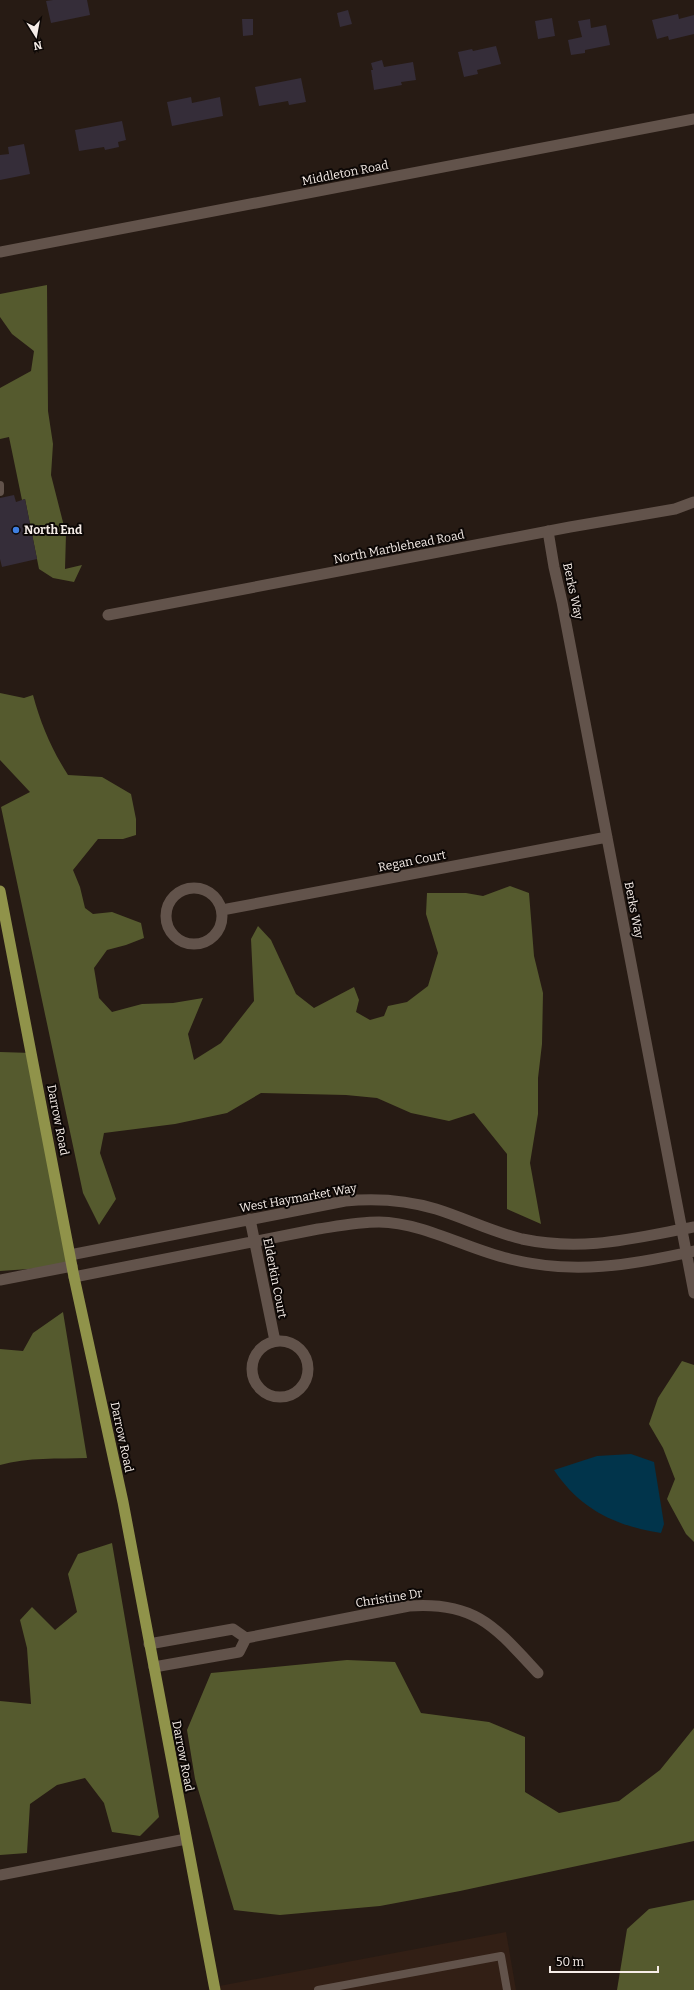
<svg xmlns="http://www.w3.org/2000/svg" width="694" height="1990" font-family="Bitter,serif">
  <rect width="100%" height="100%" fill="#271b14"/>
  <path fill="#321f15" d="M506,1932L516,1990H215L214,1987Z"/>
  <path fill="#555a2e" d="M47,285L48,411L53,444L51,475L66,534L65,569L82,565L74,582L53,578L39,569L25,499L22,500L9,437L0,439V388L31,371L34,351L12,334L0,317V294Z
    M0,693L24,698L33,695C41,725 52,750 68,775L102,777L131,794L136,819V835L123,839H98L73,870L80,887L85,908L93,914L112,912L141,923L144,938L126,945L107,950L94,968L99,998L112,1012L142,1004L173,1003L203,998L188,1034L194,1060L221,1043L254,1001L251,939L258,926L271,940L296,994L314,1008L354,987L359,1000L356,1012L370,1020L384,1016L388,1006L407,1002L428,986L438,953L426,914L427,893H466L483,896L510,886L529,893L534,956L543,993L542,1044L538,1078V1114L530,1163L541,1224L507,1209V1154L474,1113L449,1121L411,1113L377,1098L346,1095L261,1093L227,1113L175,1124L104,1133L100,1153L116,1199L99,1225L83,1193L1,807L30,792L0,760Z
    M0,1052L32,1053L72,1266L0,1271Z
    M63,1312L87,1458C58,1459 28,1457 0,1465V1349L23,1351L33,1333Z
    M682,1361L694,1365V1542L686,1534L667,1499L675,1479L663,1448L649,1424L658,1398Z
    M112,1543L159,1817L140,1836L112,1832L104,1803L85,1778L57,1785L30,1804L27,1853L0,1855V1701L31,1704L27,1648L20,1620L32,1607L55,1630L77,1612L68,1574L78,1554Z
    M347,1660L395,1662L421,1713L489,1722L525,1737V1792L559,1813L619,1801L660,1770L694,1728V1841L460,1891L380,1906L280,1915L234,1910L195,1779L187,1730L211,1673Z
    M694,1900V1990H617L627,1929L649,1909Z"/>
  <path fill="#01344b" d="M631,1454L654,1462L664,1524L661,1533C615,1526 580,1509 554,1470L597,1456Z"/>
  <path fill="#352d39" d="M53,0H87L90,15L51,23L46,1Z
    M348,10L352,24L340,27L337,13Z
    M678,14L679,19L694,15V34L669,40L668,36L657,39L652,20Z
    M552,18L555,36L538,39L535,21Z
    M242,19H253V35L243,36Z
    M590,19L591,28L606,25L610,45L585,50V53L571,55L568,40L582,37L578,21Z
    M496,46L501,64L477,70L478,74L464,77L458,52L472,49L473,51Z
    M382,60L384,67L413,62L416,80L401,82L402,85L374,90L371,70H373L371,63Z
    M301,78L306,102L289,105L288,101L259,106L255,87Z
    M191,97L192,103L220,97L223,116L172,126L167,102Z
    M122,121L126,140L118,142L119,147L105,150L104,147L79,151L75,130Z
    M24,144L30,174L0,180V155L9,154L8,147Z
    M14,495L16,502L25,499L37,559L2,567L0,559V498Z"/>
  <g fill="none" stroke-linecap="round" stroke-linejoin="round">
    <path stroke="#62534b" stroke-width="8" d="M0,485V492
      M318,1990L501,1956L507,1990"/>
    <path stroke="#62534b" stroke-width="11" d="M548,531L554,567L562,602L694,1293
      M108,615L570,527L675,509L694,502
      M166 916a28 28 0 1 1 56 0a28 28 0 1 1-56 0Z
      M222,910L607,837
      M250,1219L275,1341
      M70,1255L345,1201C376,1198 406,1200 436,1209C465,1218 492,1232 522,1239C584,1252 634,1238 694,1227
      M74,1277L318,1229C338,1226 359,1222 379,1222C425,1223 466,1249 510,1259C574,1275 631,1265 694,1251
      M0,1280L72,1266
      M252 1369a28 28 0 1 1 56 0a28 28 0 1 1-56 0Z
      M246,1638L409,1606C476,1601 496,1628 538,1673
      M149,1644L233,1629L246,1638L239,1652L154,1667
      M0,1875L186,1839"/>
    <path stroke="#62534b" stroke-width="11" d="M0,252L694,119"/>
    <path stroke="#90934a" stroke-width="11" d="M0,891L74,1277L123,1502L215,1990"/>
  </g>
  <circle fill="#3f7fe0" stroke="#0c0705" stroke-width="1.5" cx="16" cy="530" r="4"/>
  <g text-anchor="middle" stroke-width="4" stroke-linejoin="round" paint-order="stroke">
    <g font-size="12" fill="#f6ede8" stroke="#0c0705">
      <text transform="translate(345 173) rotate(-11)" y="4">Middleton Road</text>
      <text transform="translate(399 547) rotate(-11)" y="4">North Marblehead Road</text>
      <text transform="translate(573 591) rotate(78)" y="4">Berks Way</text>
      <text transform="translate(412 861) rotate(-11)" y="4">Regan Court</text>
      <text transform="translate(634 910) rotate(79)" y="4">Berks Way</text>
      <text transform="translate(58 1120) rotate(79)" y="4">Darrow Road</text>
      <text transform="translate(298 1198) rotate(-10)" y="4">West Haymarket Way</text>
      <text transform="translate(275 1278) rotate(79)" y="4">Elderkin Court</text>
      <text transform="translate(122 1437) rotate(78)" y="4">Darrow Road</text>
      <text transform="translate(389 1598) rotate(-9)" y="4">Christine Dr</text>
      <text transform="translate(183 1756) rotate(79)" y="4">Darrow Road</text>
    </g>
    <g font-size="12" font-weight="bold" fill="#f6ede8" stroke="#0c0705" text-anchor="start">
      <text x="24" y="534">North End</text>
    </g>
  </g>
  <g transform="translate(36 36) rotate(169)" stroke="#0c0705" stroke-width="3" paint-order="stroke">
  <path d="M0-3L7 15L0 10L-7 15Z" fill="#f6ede8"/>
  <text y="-6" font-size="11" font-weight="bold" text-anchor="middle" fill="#f6ede8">N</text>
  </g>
  <path d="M550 1966v6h108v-6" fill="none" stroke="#f6ede8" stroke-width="2"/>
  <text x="556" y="1966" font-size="12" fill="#f6ede8" stroke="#0c0705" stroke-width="3" paint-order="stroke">50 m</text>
</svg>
